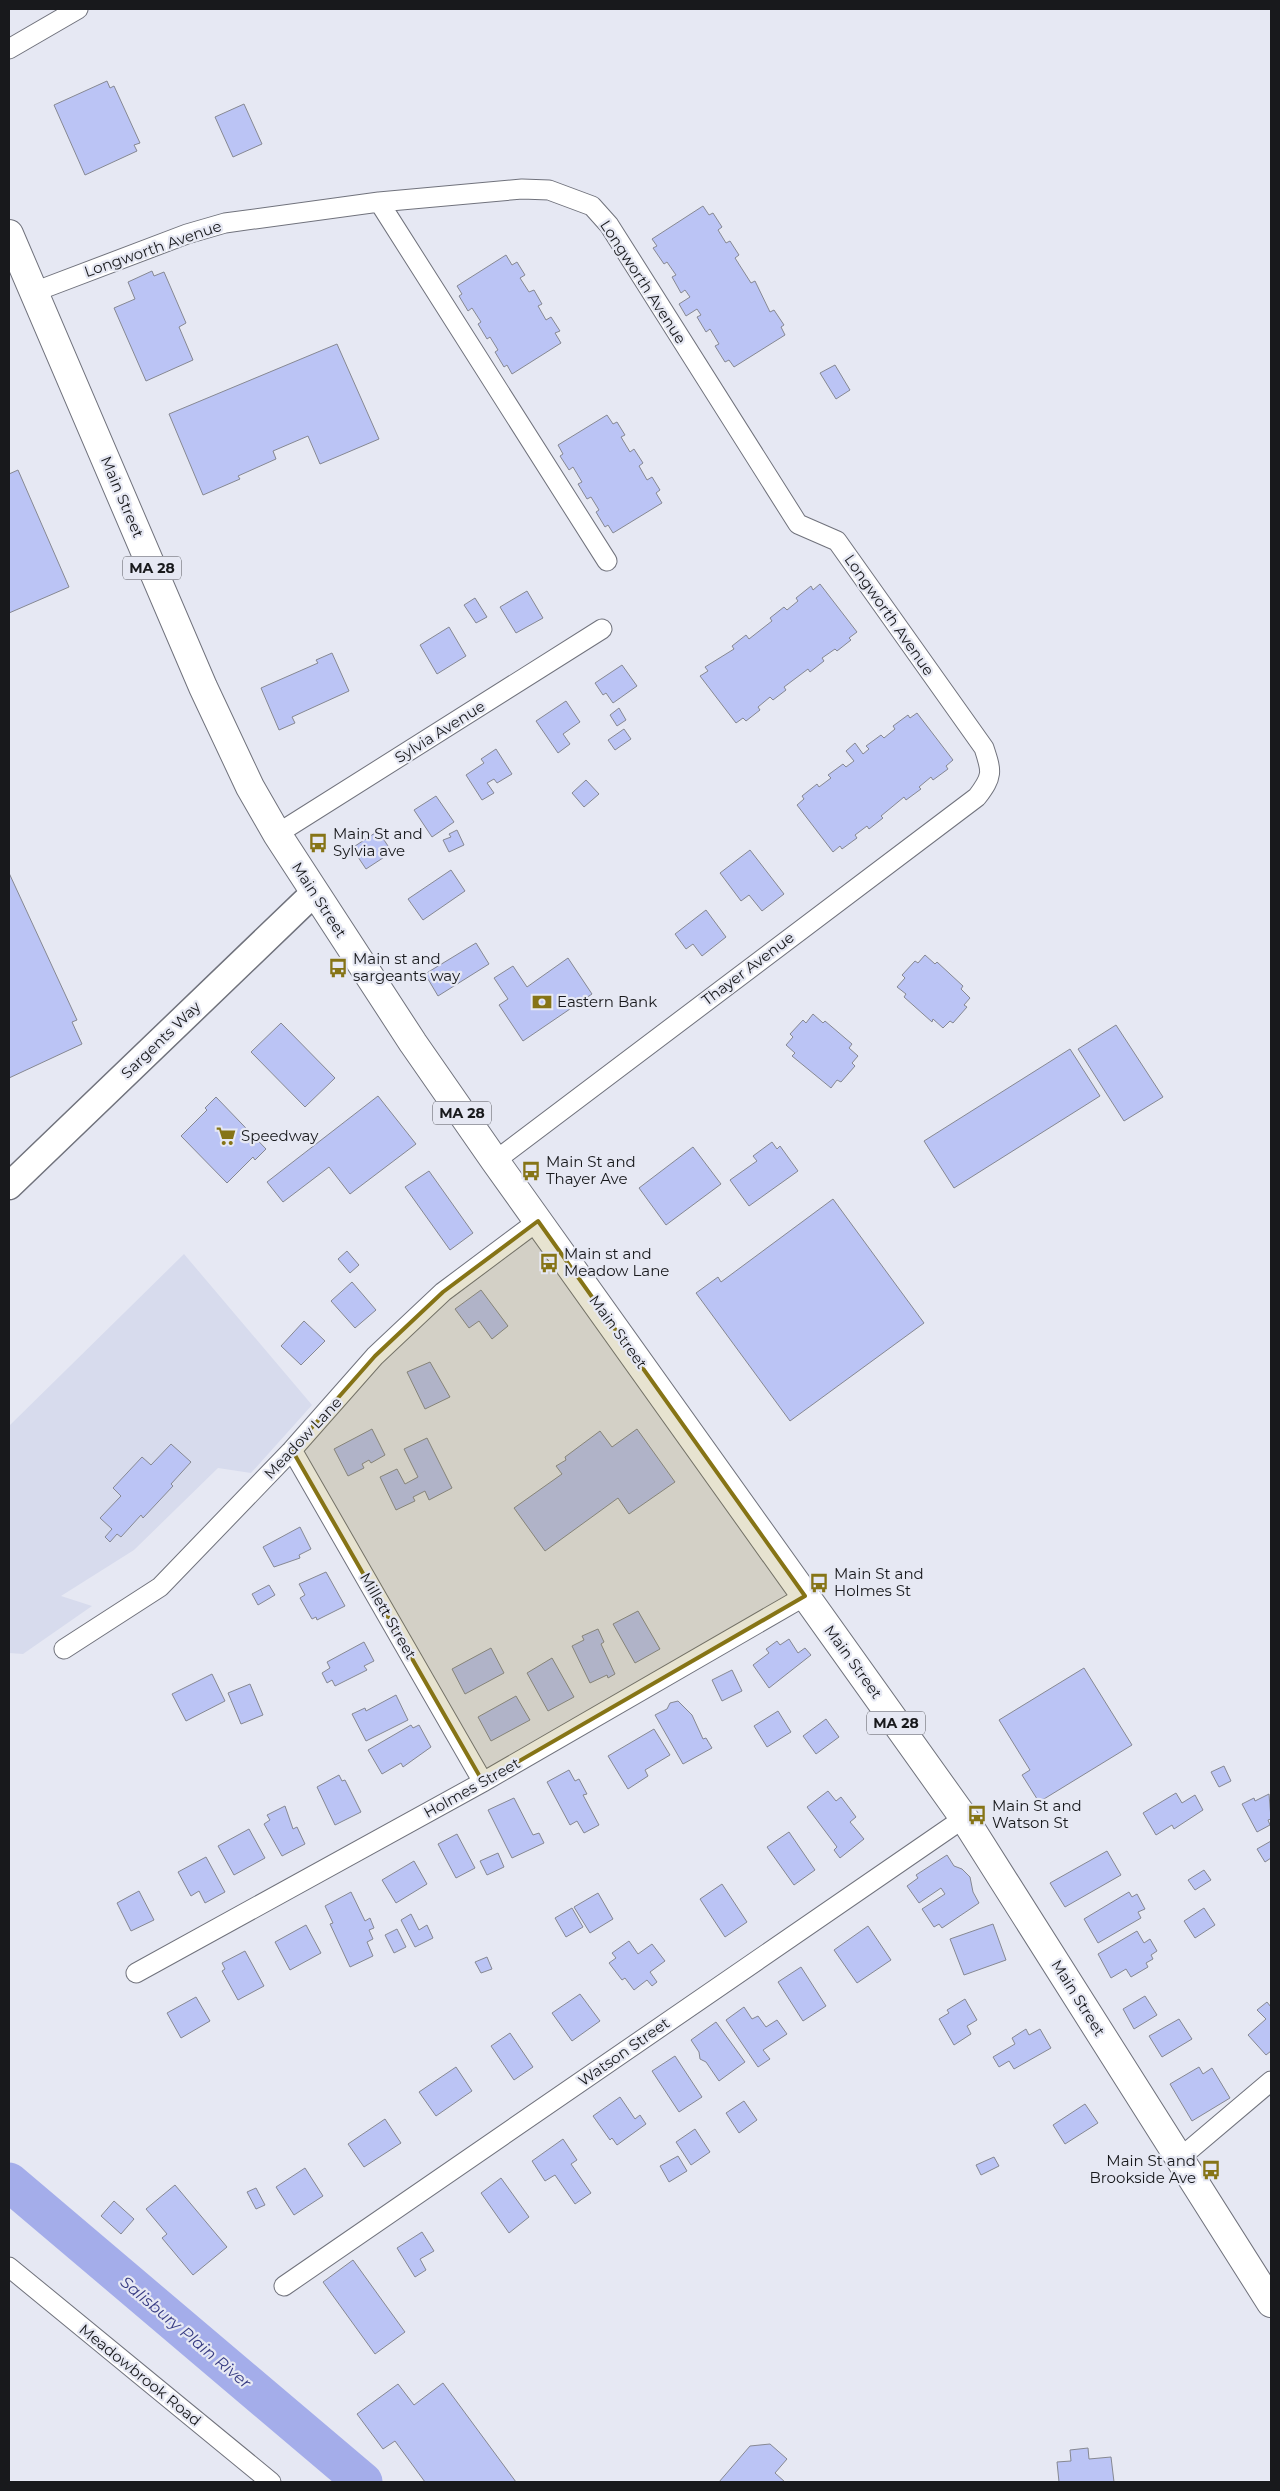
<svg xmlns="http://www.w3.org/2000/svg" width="1280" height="2491" font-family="Montserrat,sans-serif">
  <rect width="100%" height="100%" fill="#e6e8f3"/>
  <path fill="#d7dbed" d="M184,1254L312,1405L251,1473L218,1468L134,1550L61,1596L92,1606L23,1654L9,1653V1426Z"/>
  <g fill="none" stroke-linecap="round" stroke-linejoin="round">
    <path stroke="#a4adea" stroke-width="39" d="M9,2182L363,2482"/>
  </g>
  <path fill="#bbc4f5" stroke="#868892" d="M107,81L110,88L114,86L140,143L134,145L137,151L85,175L54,105Z
    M244,104L262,144L233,157L215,117Z
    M703,206L709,215L713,213L722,227L718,230L726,243L730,241L739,255L735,258L751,283L755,281L770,312L774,310L784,325L781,327L785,335L734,367L729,360L725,362L715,346L719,344L710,329L706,332L697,317L701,315L697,309L686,316L679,304L690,297L685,290L681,293L672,277L676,275L667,262L664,264L653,248L657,246L652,239Z
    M506,255L512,265L517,262L525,275L520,278L529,292L534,290L542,304L538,306L546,320L551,317L560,331L555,333L561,343L512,374L507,365L504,367L495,352L498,350L490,337L487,339L478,324L481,322L472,308L468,311L459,296L462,294L457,286Z
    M152,271L154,276L164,272L186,323L179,327L193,360L146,381L114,308L135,299L128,282Z
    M337,344L379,439L320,464L308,436L273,451L276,459L238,476L240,479L203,495L169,414Z
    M835,365L850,390L836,399L820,373Z
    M607,415L613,424L617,422L625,435L621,437L630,452L634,449L643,463L639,466L647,480L652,477L660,490L656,493L662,503L613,533L608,525L605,527L596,512L599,510L591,497L587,499L578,484L582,482L573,467L569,470L560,456L563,454L558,445Z
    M18,470L69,587L9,613V474Z
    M820,584L857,632L849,638L851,640L837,651L835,649L822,658L824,661L810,672L808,669L784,687L786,690L773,700L770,697L758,707L760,710L746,721L743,718L736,723L700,676L708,671L705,667L734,649L732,646L746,635L749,639L772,621L770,618L784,607L787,610L798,601L796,598L811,586L813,590Z
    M527,591L543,618L516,633L500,607Z
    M475,598L487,617L476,623L464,605Z
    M449,627L466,656L437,674L420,645Z
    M332,653L349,691L292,717L295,723L279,730L261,688L318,663L316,660Z
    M622,665L637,686L613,703L606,693L603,695L595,683Z
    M566,701L580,722L563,734L570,744L558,753L536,721Z
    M619,708L626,720L617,726L610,715Z
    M917,713L953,760L946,766L948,769L933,780L931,777L919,787L921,789L906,800L904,797L881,816L883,818L869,829L867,826L855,835L857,838L842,849L840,846L833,852L797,805L804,799L802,796L817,784L819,787L831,778L828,775L843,764L846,767L854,761L846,751L855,743L863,754L869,749L866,746L881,735L884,738L895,729L893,726L908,715L910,718Z
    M624,729L631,739L615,750L608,740Z
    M496,749L512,774L497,783L494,779L487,783L494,793L482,800L466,775L484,763L481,759Z
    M586,780L599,794L584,807L572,793Z
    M436,796L454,822L432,837L414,810Z
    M457,830L464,845L449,852L443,840L451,837L449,834Z
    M378,831L392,852L366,869L352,848Z
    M750,850L784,894L762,911L749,895L741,901L720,873Z
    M451,870L465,891L423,920L408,899Z
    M9,873L77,1020L72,1022L82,1044L9,1078Z
    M706,910L726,937L702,956L693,944L686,949L675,934Z
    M476,943L489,964L438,996L425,974Z
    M925,955L935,964L937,962L963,986L961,989L970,998L964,1005L967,1007L953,1023L950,1021L943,1028L933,1019L932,1022L904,997L906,994L897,987L905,978L902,975L915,961L918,963Z
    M568,958L592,994L523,1041L499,1005L508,999L494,978L513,966L527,987Z
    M813,1014L823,1023L825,1021L852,1044L849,1048L858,1056L852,1063L855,1066L841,1082L837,1080L831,1088L792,1056L795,1053L786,1045L793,1037L790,1034L803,1020L806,1023Z
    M281,1023L335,1078L305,1107L251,1052Z
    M1116,1025L1163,1097L1124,1121L1078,1049Z
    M1070,1049L1100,1096L954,1188L924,1141Z
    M378,1096L416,1144L350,1194L329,1167L283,1202L267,1182Z
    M216,1097L266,1149L255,1160L253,1157L227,1183L181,1136L207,1110L205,1108Z
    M772,1142L777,1149L780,1146L798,1171L749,1206L730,1180L757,1161L753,1156Z
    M693,1147L721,1184L666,1225L639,1188Z
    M429,1171L473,1233L450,1250L405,1187Z
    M833,1199L924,1323L790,1421L696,1293L718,1277L721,1282Z
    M347,1251L359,1265L350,1273L338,1259Z
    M352,1282L376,1310L355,1328L331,1301Z
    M481,1290L508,1326L492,1339L479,1321L469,1328L455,1309Z
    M304,1321L325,1341L301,1365L281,1346Z
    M430,1362L450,1397L425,1409L407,1372Z
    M372,1429L385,1455L371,1463L369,1460L362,1464L364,1468L348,1476L334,1449Z
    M637,1429L675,1482L629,1514L618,1498L545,1551L514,1508L562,1474L556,1466L566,1460L565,1457L600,1431L612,1447Z
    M427,1438L452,1488L429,1500L425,1491L413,1497L415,1501L396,1510L380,1477L397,1469L405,1484L418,1477L404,1449Z
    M171,1444L191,1462L171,1484L173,1486L143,1518L141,1515L121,1537L117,1534L110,1542L105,1537L112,1529L100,1518L121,1496L113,1488L142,1457L151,1465Z
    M300,1527L311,1549L299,1555L300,1558L274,1567L263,1547Z
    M326,1572L345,1606L317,1620L316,1617L312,1619L300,1598L305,1595L299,1584Z
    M269,1585L275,1595L258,1605L252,1594Z
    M638,1611L660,1649L635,1663L613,1624Z
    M598,1629L604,1642L601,1644L615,1674L608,1678L607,1675L590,1683L572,1646L584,1640L582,1636Z
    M789,1639L798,1653L805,1648L811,1655L769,1688L753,1665L769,1653L766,1649L777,1641L780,1645Z
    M364,1642L374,1661L364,1666L367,1670L335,1686L332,1680L327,1683L322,1673L330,1668L327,1662Z
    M491,1648L504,1673L465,1694L452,1669Z
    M552,1658L574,1697L548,1711L527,1673Z
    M1084,1668L1132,1745L1039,1802L1022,1775L1030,1770L999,1720Z
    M732,1670L742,1691L722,1701L712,1680Z
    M212,1674L225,1701L186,1721L172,1694Z
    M250,1684L263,1715L241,1724L228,1693Z
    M396,1695L408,1720L366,1741L352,1714L365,1708L366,1711Z
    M516,1696L530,1720L491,1741L478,1717Z
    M678,1701L692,1715L703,1739L706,1738L712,1748L683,1764L655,1715L667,1709L670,1703Z
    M778,1711L791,1732L767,1747L754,1726Z
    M826,1719L839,1737L816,1754L803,1736Z
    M411,1725L413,1728L419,1725L431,1747L403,1767L401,1763L382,1774L368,1750Z
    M654,1729L670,1755L645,1770L648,1776L628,1789L608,1756Z
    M1224,1766L1231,1781L1219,1787L1211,1772Z
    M569,1770L575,1781L579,1779L587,1794L583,1795L599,1825L584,1833L577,1821L570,1825L547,1782Z
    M339,1775L342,1781L345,1780L361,1812L335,1825L317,1787Z
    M828,1791L836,1801L841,1797L856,1817L850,1822L864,1839L840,1858L834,1850L837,1847L807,1807Z
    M1176,1793L1182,1803L1195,1795L1203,1810L1174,1829L1172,1825L1156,1835L1143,1813Z
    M1269,1794L1271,1819L1268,1820L1270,1825L1257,1832L1242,1804L1254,1798L1255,1801Z
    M514,1798L533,1835L539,1833L544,1843L512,1858L488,1810Z
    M285,1806L293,1829L297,1827L305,1844L282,1856L264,1824L270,1820L267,1815Z
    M249,1829L265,1858L234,1875L218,1846Z
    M789,1832L815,1870L794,1885L767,1847Z
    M457,1834L475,1868L456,1878L438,1844Z
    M1271,1841V1858L1265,1862L1257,1849Z
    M1107,1851L1121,1875L1065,1907L1050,1883Z
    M498,1853L504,1867L487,1875L480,1861Z
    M947,1855L954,1866L962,1869L970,1877L973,1892L979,1903L942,1928L939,1924L934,1927L922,1909L945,1894L941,1888L919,1903L907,1886L918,1878L916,1875Z
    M206,1857L225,1892L205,1903L199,1891L191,1896L178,1872Z
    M414,1861L427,1884L396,1903L382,1880Z
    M1204,1870L1211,1880L1195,1890L1188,1880Z
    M722,1884L747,1922L725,1937L700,1899Z
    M139,1891L154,1920L131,1931L117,1903Z
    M351,1892L365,1921L370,1918L374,1928L369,1930L373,1939L367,1942L373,1956L350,1967L330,1924L333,1923L325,1906Z
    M1129,1892L1132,1897L1137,1894L1145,1909L1138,1912L1141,1918L1098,1943L1084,1919Z
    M598,1893L613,1919L590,1933L574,1907Z
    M572,1908L583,1927L566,1937L555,1918Z
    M1204,1908L1215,1925L1195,1938L1184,1921Z
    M411,1914L419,1930L427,1925L433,1938L415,1947L401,1920Z
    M993,1924L1006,1960L964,1975L950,1939Z
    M306,1925L321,1953L290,1970L275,1942Z
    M868,1926L891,1960L857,1983L834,1950Z
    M397,1929L406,1947L394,1953L385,1935Z
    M1137,1931L1144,1943L1150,1939L1157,1951L1151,1955L1153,1959L1146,1963L1148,1967L1131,1977L1126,1969L1111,1978L1098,1954Z
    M629,1941L638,1954L652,1944L665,1961L650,1972L657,1982L652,1986L647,1980L634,1990L625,1978L622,1980L609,1963L616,1958L612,1953Z
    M245,1951L264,1986L238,2000L222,1971L225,1969L222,1963Z
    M487,1957L492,1969L481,1973L475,1962Z
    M801,1967L826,2006L803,2021L778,1982Z
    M580,1994L600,2021L572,2041L552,2013Z
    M1145,1996L1157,2015L1134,2029L1123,2009Z
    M196,1997L210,2021L181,2038L167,2013Z
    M965,1999L977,2020L967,2026L971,2034L954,2045L939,2019L949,2013L947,2010Z
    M1267,2002L1271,2007V2051L1266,2055L1248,2035L1266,2019L1257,2010Z
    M744,2007L752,2019L758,2016L766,2027L777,2020L787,2034L763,2050L770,2059L758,2067L726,2020Z
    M1179,2019L1192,2039L1162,2057L1149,2036Z
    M716,2022L745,2062L719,2081L706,2062L700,2059L699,2052L691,2040Z
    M1026,2029L1029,2035L1040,2029L1051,2048L1014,2069L1009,2061L999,2067L993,2057L1015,2044L1012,2038Z
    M510,2033L533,2067L514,2080L491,2046Z
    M675,2056L702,2097L679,2112L652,2071Z
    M456,2067L472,2091L436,2116L419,2092Z
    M1199,2067L1203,2074L1212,2068L1230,2098L1192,2121L1170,2084Z
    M620,2097L635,2119L640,2115L646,2124L617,2145L612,2138L610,2140L593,2116Z
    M744,2101L757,2120L739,2133L726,2113Z
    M1085,2104L1098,2123L1065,2144L1053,2125Z
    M385,2119L401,2143L364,2167L348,2144Z
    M695,2129L710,2152L691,2165L676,2142Z
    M563,2139L577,2160L571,2164L591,2193L575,2204L555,2175L545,2181L532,2161Z
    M678,2156L687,2171L669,2182L660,2166Z
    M994,2157L999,2166L981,2175L976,2165Z
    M305,2168L323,2196L294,2215L276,2187Z
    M501,2178L529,2217L509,2233L481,2193Z
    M175,2185L227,2247L193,2275L162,2238L167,2234L146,2209Z
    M256,2188L265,2205L256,2209L247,2192Z
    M114,2201L134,2219L121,2234L101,2216Z
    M422,2232L434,2251L420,2259L426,2270L415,2277L397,2248Z
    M353,2260L405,2332L375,2354L323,2282Z
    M443,2383L516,2482H425L395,2441L383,2449L357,2414L398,2384L414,2405Z
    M770,2444L787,2459L775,2473L785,2482H719L750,2446Z
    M1088,2448L1089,2459L1111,2457L1114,2482H1059L1057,2462L1071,2461L1070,2450Z"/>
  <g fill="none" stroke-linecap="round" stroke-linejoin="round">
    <defs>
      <path id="minor" d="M9,49L78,9
        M379,202L607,561
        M34,292L187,234L225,223L379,202L522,189L549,190L592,206L609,225L798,524L837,541L984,748C992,772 993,776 977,797L495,1161
        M277,834L602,629
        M292,1450L483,1782
        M64,1649L160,1587L292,1450L375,1356L443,1292L538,1221
        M136,1973L483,1782L805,1596
        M1180,2158L1271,2081
        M9,2267L271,2482
        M284,2286L964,1818"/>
      <path id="secondary" d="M9,1186L314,893"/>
      <path id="primary" d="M9,234L203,687L250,787L277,834L413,1043L495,1161L964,1818L1271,2303"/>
    </defs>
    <use href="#minor" stroke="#70727c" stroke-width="21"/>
    <use href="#secondary" stroke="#70727c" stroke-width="29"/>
    <use href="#primary" stroke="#70727c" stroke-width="30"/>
    <use href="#minor" stroke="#fff" stroke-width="19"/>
    <use href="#secondary" stroke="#fff" stroke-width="26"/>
    <use href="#primary" stroke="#fff" stroke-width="28"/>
  </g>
  <path fill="#867416" fill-opacity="0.2" stroke="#867416" stroke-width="4" stroke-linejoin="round" d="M538,1221L805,1596L483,1782L292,1450L375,1356L443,1292Z"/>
  <defs>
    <symbol id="bus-bare" viewBox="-9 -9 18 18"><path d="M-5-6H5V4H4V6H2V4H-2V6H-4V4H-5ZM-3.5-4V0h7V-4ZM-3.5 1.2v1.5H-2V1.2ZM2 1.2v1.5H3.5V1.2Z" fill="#867416" stroke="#e6e8f3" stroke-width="2.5" paint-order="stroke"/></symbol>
    <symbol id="bank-bare" viewBox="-9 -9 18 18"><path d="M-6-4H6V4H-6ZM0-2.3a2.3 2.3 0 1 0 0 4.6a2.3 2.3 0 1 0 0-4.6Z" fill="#867416" stroke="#e6e8f3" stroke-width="2.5" paint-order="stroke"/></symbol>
    <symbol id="supermarket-bare" viewBox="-9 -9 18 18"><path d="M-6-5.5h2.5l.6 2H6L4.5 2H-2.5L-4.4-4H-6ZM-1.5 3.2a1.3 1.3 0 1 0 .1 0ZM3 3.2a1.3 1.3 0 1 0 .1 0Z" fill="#867416" stroke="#e6e8f3" stroke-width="2.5" paint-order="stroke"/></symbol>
  </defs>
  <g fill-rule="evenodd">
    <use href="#bus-bare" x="304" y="829" width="28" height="28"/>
    <use href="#bus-bare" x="324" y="954" width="28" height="28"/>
    <use href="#bank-bare" x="528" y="988" width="28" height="28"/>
    <use href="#supermarket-bare" x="212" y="1122" width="28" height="28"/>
    <use href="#bus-bare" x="517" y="1157" width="28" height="28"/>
    <use href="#bus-bare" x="535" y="1249" width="28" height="28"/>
    <use href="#bus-bare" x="805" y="1569" width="28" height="28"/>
    <use href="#bus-bare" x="963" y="1801" width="28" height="28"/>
    <use href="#bus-bare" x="1197" y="2156" width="28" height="28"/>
  </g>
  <g text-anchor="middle" stroke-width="4.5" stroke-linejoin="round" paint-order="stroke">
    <g fill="#e6e8f3" stroke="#56575c" stroke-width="1">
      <rect x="123" y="556.5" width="58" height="23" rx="4"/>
      <rect x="433" y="1101.5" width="58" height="23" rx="4"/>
      <rect x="867" y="1711.5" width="58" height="23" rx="4"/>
    </g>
    <g font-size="14" font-weight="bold" fill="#18191c">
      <text x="152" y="573">MA 28</text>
      <text x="462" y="1118">MA 28</text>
      <text x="896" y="1728">MA 28</text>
    </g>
    <g font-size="15" fill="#18191c" stroke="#e6e8f3">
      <text transform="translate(153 249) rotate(-19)" y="5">Longworth Avenue</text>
      <text transform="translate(643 282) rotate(57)" y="5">Longworth Avenue</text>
      <text transform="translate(122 497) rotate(67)" y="5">Main Street</text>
      <text transform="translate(889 615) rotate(55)" y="5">Longworth Avenue</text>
      <text transform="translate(440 732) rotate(-32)" y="5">Sylvia Avenue</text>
      <text transform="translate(319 900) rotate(57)" y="5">Main Street</text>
      <text transform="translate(748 969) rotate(-37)" y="5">Thayer Avenue</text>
      <text transform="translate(161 1040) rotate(-44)" y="5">Sargents Way</text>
      <text transform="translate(618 1332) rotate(54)" y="5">Main Street</text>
      <text transform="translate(303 1438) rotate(-47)" y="5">Meadow Lane</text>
      <text transform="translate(388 1616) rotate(60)" y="5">Millett Street</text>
      <text transform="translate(853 1662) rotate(54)" y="5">Main Street</text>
      <text transform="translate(472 1788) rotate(-29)" y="5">Holmes Street</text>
      <text transform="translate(1078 1998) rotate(58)" y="5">Main Street</text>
      <text transform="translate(624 2052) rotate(-35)" y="5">Watson Street</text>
      <text transform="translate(140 2375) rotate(39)" y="5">Meadowbrook Road</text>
    </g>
    <g font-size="15" fill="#18191c" stroke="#e6e8f3" text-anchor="start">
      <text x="333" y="839">Main St and<tspan x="333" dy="17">Sylvia ave</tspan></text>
      <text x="353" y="964">Main st and<tspan x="353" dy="17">sargeants way</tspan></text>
      <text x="557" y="1007">Eastern Bank</text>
      <text x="241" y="1141">Speedway</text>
      <text x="546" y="1167">Main St and<tspan x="546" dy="17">Thayer Ave</tspan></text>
      <text x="564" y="1259">Main st and<tspan x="564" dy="17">Meadow Lane</tspan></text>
      <text x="834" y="1579">Main St and<tspan x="834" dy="17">Holmes St</tspan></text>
      <text x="992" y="1811">Main St and<tspan x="992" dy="17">Watson St</tspan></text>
      <text x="1196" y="2166" text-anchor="end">Main St and<tspan x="1196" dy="17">Brookside Ave</tspan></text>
    </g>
    <g font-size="16" font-style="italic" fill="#373b82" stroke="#e6e8f3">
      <text transform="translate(186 2332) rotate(40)" y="6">Salisbury Plain River</text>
    </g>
  </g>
  <rect width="1280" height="2491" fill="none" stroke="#18191c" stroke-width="20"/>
</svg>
